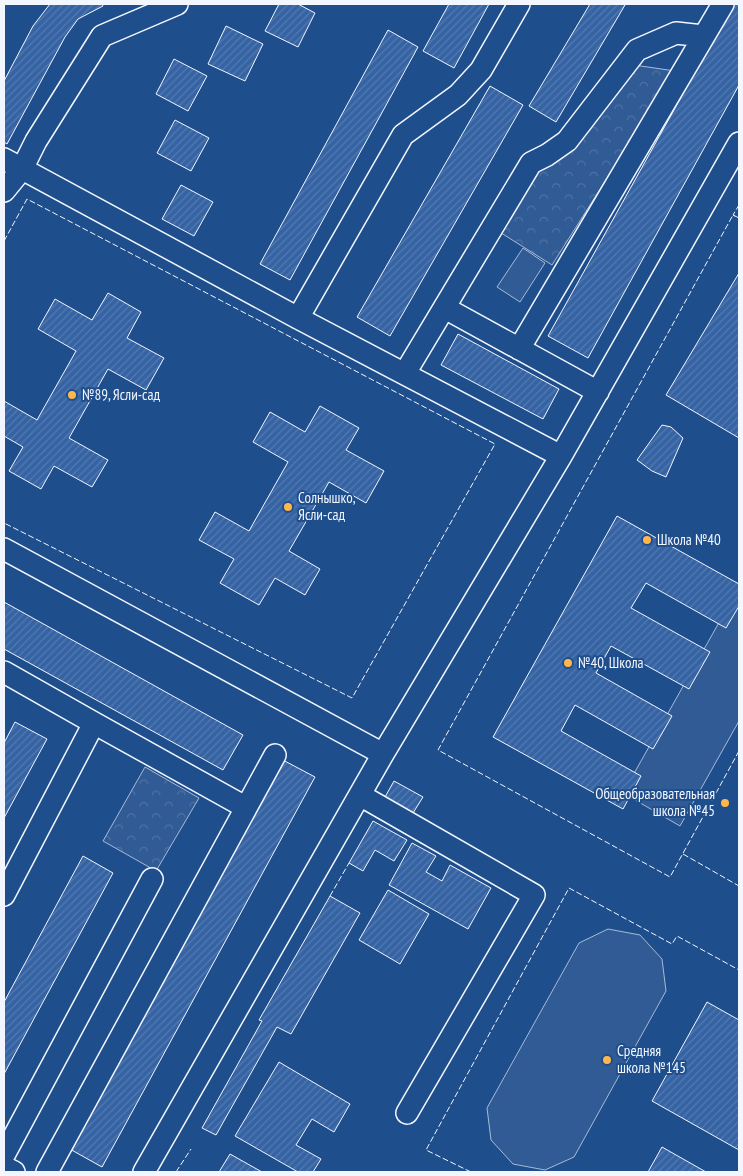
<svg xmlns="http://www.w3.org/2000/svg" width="743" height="1176" font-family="'PT Sans Narrow',sans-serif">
  <defs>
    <pattern id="forest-crowns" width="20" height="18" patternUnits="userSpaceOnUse" patternTransform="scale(1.25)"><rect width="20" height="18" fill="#305b95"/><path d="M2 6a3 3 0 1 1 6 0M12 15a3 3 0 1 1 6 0" fill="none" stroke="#4e73a5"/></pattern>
    <pattern id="building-hatch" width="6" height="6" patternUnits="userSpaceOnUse" patternTransform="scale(1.25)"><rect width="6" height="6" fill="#3563a3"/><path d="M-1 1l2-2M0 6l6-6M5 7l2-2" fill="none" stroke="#537ab1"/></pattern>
  </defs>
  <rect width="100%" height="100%" fill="#1f4e8c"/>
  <path fill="url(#forest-crowns)" stroke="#a8bbd7" d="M634,65L675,71L552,265L498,231L538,167Z
    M145,767L199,798L156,871L103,841Z"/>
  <path fill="#305b95" stroke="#a8bbd7" d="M523,248L545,263L520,302L497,287Z
    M739,587V721L680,826L623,793Z
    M608,929L640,935L662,959L666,991L574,1157L545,1170L513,1164L491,1140L487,1108L579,943Z"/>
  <path fill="url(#building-hatch)" stroke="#f2f6ff" d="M50,4H102L103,6L78,19L65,37L7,144L4,142V81L33,26Z
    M279,4H298L315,13L298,47L265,31Z
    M449,4H489L454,68L423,51Z
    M590,4H623L625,5L556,122L529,106Z
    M733,4H739V85L588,358L548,336Z
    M226,26L263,44L245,81L208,64Z
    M388,30L418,47L290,280L260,264Z
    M174,59L207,76L188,111L156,94Z
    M490,86L523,105L390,336L357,317Z
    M175,120L209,138L191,171L157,153Z
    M181,185L213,202L194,236L162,219Z
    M739,273V438L666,395Z
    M108,293L141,312L127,338L164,358L146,390L108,369L69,438L108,460L92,487L54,466L41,489L9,471L23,447L4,436V401L37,420L76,351L38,329L55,299L92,320Z
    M458,334L559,389L543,419L441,365Z
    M320,406L359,428L346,450L384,471L366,503L329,482L289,551L320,569L305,595L275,578L259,605L220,583L234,559L199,540L215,512L249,531L288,462L253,442L270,412L305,432Z
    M662,425L671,427L683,438L666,477L652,471L637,460Z
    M617,516L739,584V606L726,628L646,583L631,608L710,652L689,689L611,646L596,673L672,716L653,749L575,705L561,731L641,776L623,809L493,737Z
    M4,602L243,735L223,770L4,649Z
    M15,722L47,739L4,818V743Z
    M281,759L315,777L102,1167L68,1148Z
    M394,781L423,797L413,813L385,797Z
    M373,821L407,840L394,861L375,850L363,871L349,863Z
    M412,843L436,856L426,872L442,881L450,865L491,888L468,929L389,885Z
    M83,856L113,873L4,1074V1002Z
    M388,890L429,914L400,964L359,940Z
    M330,896L360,913L291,1034L277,1027L216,1135L202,1128L262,1021L259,1020Z
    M707,1002L739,1020V1150L652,1101Z
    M279,1062L350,1104L334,1132L312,1119L296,1145L321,1159L313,1172H298L235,1136Z
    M662,1147L706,1172H648Z
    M230,1154L262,1172H219Z"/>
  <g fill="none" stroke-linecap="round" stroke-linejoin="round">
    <defs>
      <path id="minor" d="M4,159L298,318L561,456
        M4,191L22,169L36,141L102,36L177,4
        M445,308L598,392
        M298,318L403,135L458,95L481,70L519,4
        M519,349L723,4
        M405,373L531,163L547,155L567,141L637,50L676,33L703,36
        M4,549L383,754
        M4,672L94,723L245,807
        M360,795L534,895L407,1113
        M4,895L94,723
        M4,1155L152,879
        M4,1167L14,1172
        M47,1172L275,755
        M144,1172L383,754L561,456L739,143"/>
    </defs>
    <use href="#minor" stroke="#f2f6ff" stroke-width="24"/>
    <use href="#minor" stroke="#1f4e8c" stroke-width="21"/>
    <path stroke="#f2f6ff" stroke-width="1" stroke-dasharray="6 2.5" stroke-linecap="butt" d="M735,216L733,215L739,205
      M739,218L733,215L438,750L670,877L739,751
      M4,241L27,199L495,444L352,698L4,523
      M683,854L739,886
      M330,896L349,863
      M176,1172L191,1149
      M471,1172L426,1150L569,888L672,944L677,936L739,970"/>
  </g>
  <g fill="#ffb74d" stroke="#1f4e8c" stroke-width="2">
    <circle cx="72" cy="395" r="5"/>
    <circle cx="288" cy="507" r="5"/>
    <circle cx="647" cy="540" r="5"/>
    <circle cx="568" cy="663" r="5"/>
    <circle cx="725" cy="803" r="5"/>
    <circle cx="607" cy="1060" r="5"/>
  </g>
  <g text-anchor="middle" stroke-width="4" stroke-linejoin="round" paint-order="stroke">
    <g font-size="15" fill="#f2f6ff" stroke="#1f4e8c" text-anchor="start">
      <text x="82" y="400">№89, Ясли-сад</text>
      <text x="298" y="503">Солнышко,<tspan x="298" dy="17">Ясли-сад</tspan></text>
      <text x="657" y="545">Школа №40</text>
      <text x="578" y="668">№40, Школа</text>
      <text x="715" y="799" text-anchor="end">Общеобразовательная<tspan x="715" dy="17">школа №45</tspan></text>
      <text x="617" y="1056">Средняя<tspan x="617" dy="17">школа №145</tspan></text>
    </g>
  </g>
  <rect width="743" height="1176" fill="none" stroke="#f2f6ff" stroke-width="10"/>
</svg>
